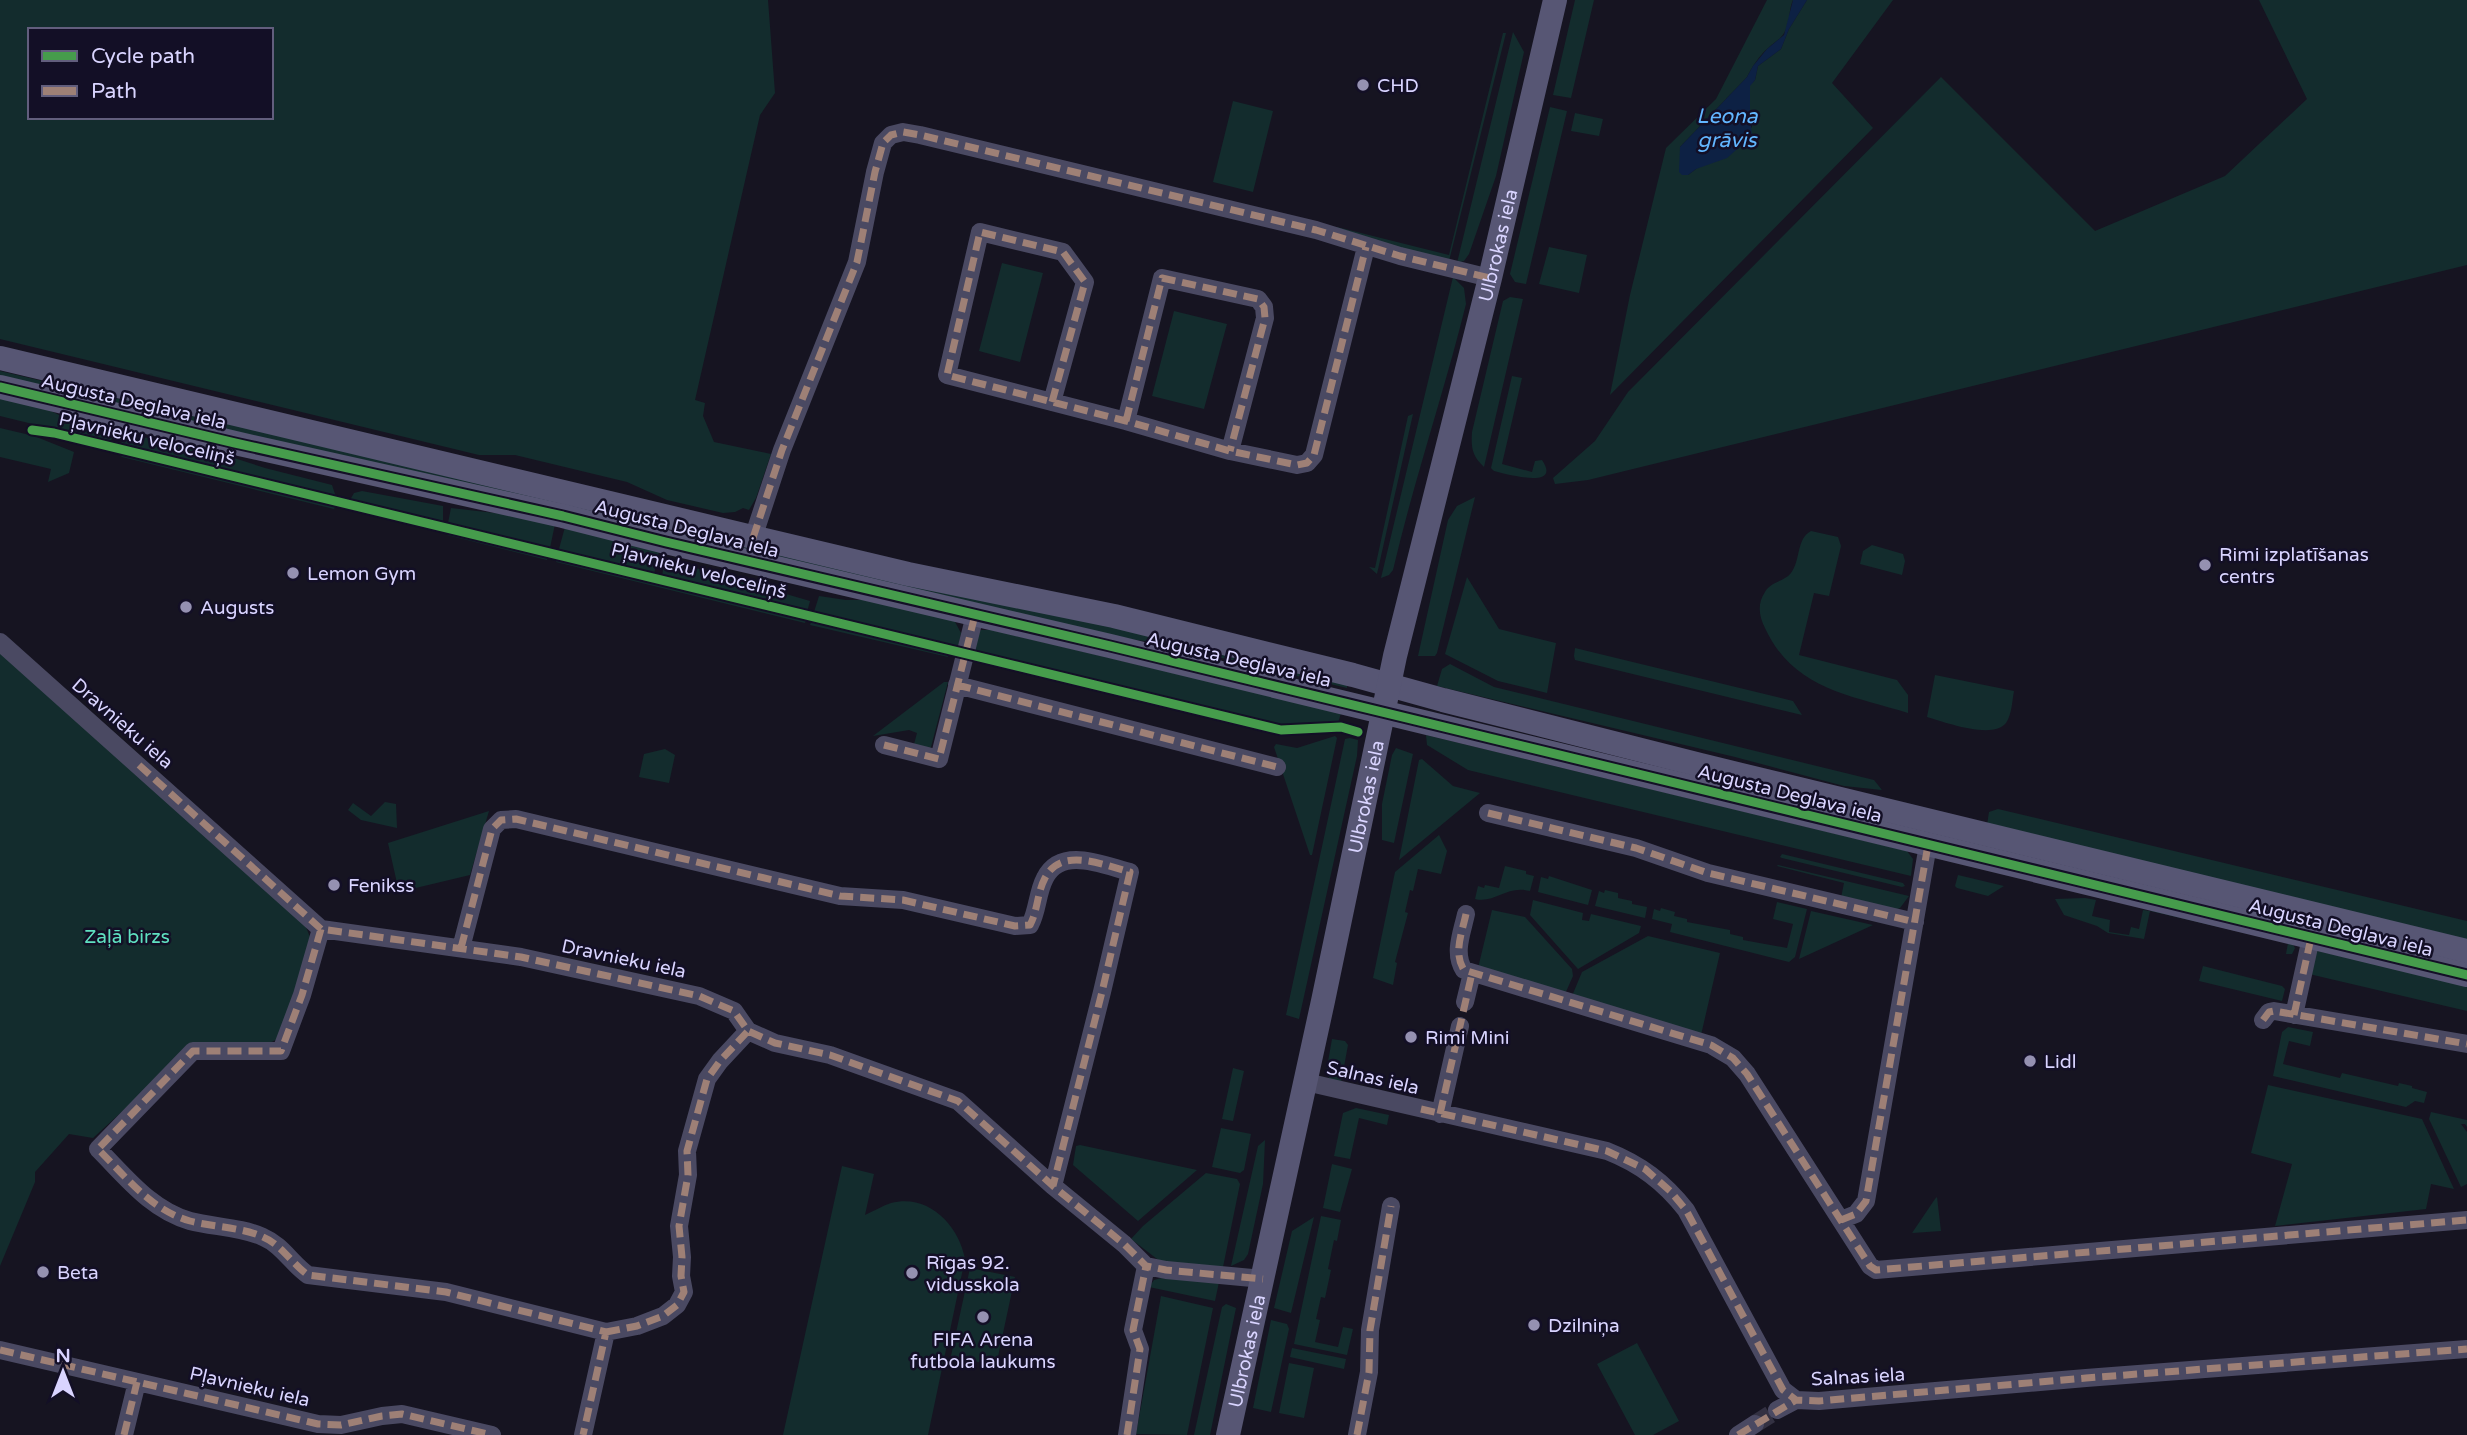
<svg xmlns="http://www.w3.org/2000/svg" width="2467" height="1435" font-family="'Varela Round',sans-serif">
  <rect width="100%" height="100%" fill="#161421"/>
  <path fill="#132c2d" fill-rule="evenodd" d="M0,0H768L775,93L760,115L695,400L705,403L703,416L714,442L771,454L756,498L749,510L743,508L735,512L723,513L667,500L627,482L515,455H479L0,339ZM30,30H271V117H30Z
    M1575,0H1594L1571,98L1553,95Z
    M1767,0H1793C1788,10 1791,23 1784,33C1780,40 1773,43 1767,49C1759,56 1752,67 1747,77L1680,147L1688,175L1752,127L1750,116V85L1755,80L1758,66L1781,49L1789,29L1807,0H1893L1832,83L1873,128L1610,395L1630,295L1666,148L1716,99Z
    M2259,0H2467V265L1588,480L1555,484L1553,478L1595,441L1628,392L1941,77L2095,231L2225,176L2307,99Z
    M1513,32L1524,52L1496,176L1469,254L1464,261L1457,263Z
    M1503,33H1506L1449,261L1336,230L1337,227L1449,255Z
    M1233,101L1273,111L1253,192L1213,182Z
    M1550,107L1567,111L1526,284L1515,282L1510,274Z
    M1575,113L1603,119L1599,136L1571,131Z
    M1549,247L1587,255L1579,293L1539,284Z
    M1002,263L1043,273L1020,362L979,351Z
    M1453,277L1464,288L1466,304C1444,393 1414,480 1393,570L1389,575L1381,578Z
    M1510,297L1523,299L1484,467C1472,456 1471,448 1472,432L1503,301Z
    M1174,311L1227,324L1204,409L1152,396Z
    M0,371L162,409L226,419L663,525L661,531L0,378Z
    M1512,376L1522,378L1502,464L1532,472L1535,461L1542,460C1563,491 1503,473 1494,471L1491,468Z
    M0,397L45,408L73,422L72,427L112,438L110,443L0,416Z
    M1413,414L1377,574L1369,567L1375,568L1408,416Z
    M0,428L34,436L74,452L69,473L48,482L51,469L0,457Z
    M136,437L178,440L265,468L332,485L336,497L121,445L122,440L135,442Z
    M122,453L334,504L335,507L334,509L122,457L120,455Z
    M362,491L443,506V521L350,500L354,493Z
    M1475,497L1437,653L1435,656H1418L1448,520L1457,506Z
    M451,508L522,516L555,524L550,548L448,523Z
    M565,527L660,547L654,574L559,549Z
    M448,530L548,555L547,560L447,535Z
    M1811,531L1838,537L1841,546L1829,596L1814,593L1799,655L1897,680L1908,695V713C1849,695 1793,689 1765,628C1759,616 1757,604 1765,592C1771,581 1784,582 1791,573C1801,560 1796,539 1811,531Z
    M697,534L1027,606L1347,685V688L1159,643L1085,633L695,540Z
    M1872,545L1903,554L1905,561L1902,575L1860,564L1863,551Z
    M558,557L806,620L805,623L556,562Z
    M665,559L810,601L807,612L662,576Z
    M1467,577L1499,629L1556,643L1547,693L1498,681L1445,654Z
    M819,596L846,600H871L954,620L961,633L958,648L818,616L814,612Z
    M812,620L947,653L948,657L810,625Z
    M981,630H992L1341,713L1338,723L1282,726L971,651L977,633Z
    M1575,648L1793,701L1802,715L1575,660L1574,656Z
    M0,651L301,915L310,937L283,1034C268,1053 217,1046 194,1046L93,1138L69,1134L35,1172V1182L0,1266Z
    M1450,664L1494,687L1874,780L1882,790L1844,786L1735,757L1437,686L1442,669Z
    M1935,675L2014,691C2012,701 2012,714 2006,723C1993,740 1944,722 1927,717Z
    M944,682H948L931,747L924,752L913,748L917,733L909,730L873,736Z
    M1426,735L1907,851L1913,859L1911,876L1468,770L1427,745Z
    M1335,736L1337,738L1312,855H1310L1274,747L1276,744L1297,748Z
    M1350,738L1358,740L1357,756L1299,1019L1286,1015L1345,739Z
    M1396,748L1413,754L1394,843L1382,840V804L1392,755Z
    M665,749L675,755L669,783L639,777L644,754Z
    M1422,759L1453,786L1480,793L1399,860L1419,760Z
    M385,802L396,804L397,828L361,820L348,810L353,803L371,816Z
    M1998,809L2467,921V941L1987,825L1989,812Z
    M489,811L470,875L399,892L388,843Z
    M1439,835L1447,851L1441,874L1418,869L1413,891L1410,890L1405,912L1408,913L1395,962L1397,963L1393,985L1373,978L1395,872Z
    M1782,854L1903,883L1905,886L1902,887L1782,858L1780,857Z
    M1778,865L1909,896L1900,908L1895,910L1841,898L1844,883L1777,866Z
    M1505,866L1526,871V874L1534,876L1530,891C1506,885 1495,904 1475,899L1478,886L1484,888L1485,885L1499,888Z
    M1958,875L2004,886L1988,896L1957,888L1955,886Z
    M1549,876L1592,890L1588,905L1538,892L1541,877L1548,879Z
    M1605,890L1618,893V898L1632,901V904L1647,907L1645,918L1595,906L1599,891L1604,893Z
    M2085,898L2096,900L2092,916L2110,920L2109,932L2129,935L2131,927L2139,929L2143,910L2150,911L2151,908L2291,941L2295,948L2292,954H2286L2288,943L2150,911L2144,939L2108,933L2097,926L2064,915L2055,899Z
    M1533,900L1583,913L1582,920L1589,921L1591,914L1641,926L1639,933L1578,969L1530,915Z
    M1777,902L1807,909L1795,957L1789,962L1670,932L1672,924L1652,919L1654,909L1660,911L1661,908L1675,912L1674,916L1687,919V922L1730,930V934L1743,937V940L1787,948L1793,924L1773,919Z
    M1492,910L1525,917L1572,969L1573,976L1565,994L1478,968Z
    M1811,911L1873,925L1799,959Z
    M1648,936L1720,953L1701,1035L1572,996L1582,972Z
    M2317,951L2467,983V1011L2309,974Z
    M2203,966L2282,986L2285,989L2282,1001L2199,981Z
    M2288,1027L2313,1032L2310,1046L2289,1041L2283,1064L2340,1078L2342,1073L2398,1086L2399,1083L2412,1086V1088L2427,1092L2424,1103L2415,1101L2406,1107L2273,1076L2282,1032Z
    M1332,1039L1345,1041L1348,1045L1341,1083L1330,1079L1326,1073Z
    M1233,1068L1244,1071L1233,1121L1222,1119Z
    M2268,1085L2422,1119L2454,1189L2431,1184L2426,1209L2275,1226L2292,1164L2251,1153Z
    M1356,1108L1389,1115L1387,1125L1359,1118L1350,1159L1334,1156L1343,1113Z
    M2431,1112L2467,1120V1127L2465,1124H2461L2467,1132V1184L2461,1187L2429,1119Z
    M1221,1128L1251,1134L1244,1170L1240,1173L1212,1167Z
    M1265,1140L1263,1184L1248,1254L1244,1260L1231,1266L1258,1146Z
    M1080,1145L1197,1170L1138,1221L1073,1165L1076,1146Z
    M1332,1164L1352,1169L1340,1212L1323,1208Z
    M842,1166L874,1174L865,1215C874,1211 882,1206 891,1203C928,1193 959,1225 965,1259L928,1435H783Z
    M1206,1173L1237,1179L1240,1184L1223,1267L1161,1262L1131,1239L1143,1226Z
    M1937,1197L1941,1231L1912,1233L1935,1199Z
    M1321,1216L1341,1220L1337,1241L1334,1240L1328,1269L1331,1270L1325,1298L1321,1297L1316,1319L1320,1320L1315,1342L1338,1347L1343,1327L1353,1329L1347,1355L1294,1344Z
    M1314,1217L1291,1313L1274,1308L1292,1231Z
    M970,1268L1015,1277L996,1366L951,1356Z
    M1161,1278L1219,1282L1215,1301L1149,1287L1154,1280Z
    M1161,1296L1213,1308L1187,1435L1136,1434Z
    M1226,1304L1236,1308L1210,1435H1194L1222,1307Z
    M1271,1320L1287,1324L1289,1329L1271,1412L1253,1408Z
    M1637,1343L1679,1421L1653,1435H1635L1597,1364Z
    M1292,1348L1346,1359L1344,1369L1290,1357Z
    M1289,1363L1314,1368L1304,1418L1279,1413Z"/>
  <path fill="#0d2144" d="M1793,0H1807L1789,29L1781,49L1758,66L1755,80L1750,86V116L1752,136L1727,158L1696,169L1688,175H1682L1679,172L1680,147L1747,77L1753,66L1767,49L1784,35Z"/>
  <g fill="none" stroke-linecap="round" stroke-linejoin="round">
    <path stroke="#333142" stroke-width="18" stroke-dasharray="18 9" stroke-linecap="butt" d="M1755,1424L1777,1410"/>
    <path stroke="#4a4962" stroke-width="18" d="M1052,402L1085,282L1063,252L980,232L947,375L1126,421L1230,451L1297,465L1307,463L1314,455L1366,247
      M1126,421L1162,278L1258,299L1264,307L1265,318L1230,451
      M753,538L782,450L857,262L875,172L883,143L891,135L903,132L920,135L1316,230L1400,256L1490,278
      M0,642L321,929L521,957L699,996L734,1011L748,1031L775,1043L830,1055L958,1101L1053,1186L1124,1244L1146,1266L1166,1270L1263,1279
      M957,685L1277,767
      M884,745L939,759L975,615
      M1488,813L1636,848L1708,873L1915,922
      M1466,914C1462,933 1453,953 1464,970L1711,1045L1733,1058L1747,1074L1870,1266L1876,1270L2467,1220
      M321,929L302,995L281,1051H193L98,1149C126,1177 151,1210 190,1221C213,1227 241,1227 263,1237C282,1245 292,1264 308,1275L446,1292L606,1332L583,1435
      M461,948L492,829L501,820L516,819L840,896L903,900L1015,926L1030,925C1038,910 1037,893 1045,878C1061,846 1103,865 1130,872L1102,992L1053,1186
      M1465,1002L1472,973
      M2294,1015L2311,938
      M2263,1020L2269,1012L2274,1011L2467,1044
      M1306,1082L1607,1151C1640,1164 1664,1182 1686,1210L1783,1390L1796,1400L1819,1401L2086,1378L2467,1349
      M1440,1114L1460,1026
      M1841,1220L1856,1214L1866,1201L1928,845
      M606,1332L637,1326L663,1316L677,1305L684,1292L681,1276L682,1257L679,1226L688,1175L687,1151L707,1079L720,1061L748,1031
      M0,1350L318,1424L341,1425L382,1416L402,1414L492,1435
      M1777,1410L1796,1400
      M124,1435L137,1382
      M1127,1435L1140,1349L1133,1330L1146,1266
      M1357,1435L1369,1372L1370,1330L1391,1206
      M1738,1435L1755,1424"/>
    <g stroke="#575674" stroke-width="24">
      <path d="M0,358L908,574L1114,616L1353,675L1443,700L1700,765L2467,951"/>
      <path d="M0,387L235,443L563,516L666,542L1110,646L2467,975"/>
      <path id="s1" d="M1228,1435L1323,1001L1395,656L1490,278L1555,0"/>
    </g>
    <path stroke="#9e8076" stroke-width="7" stroke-dasharray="14 7" stroke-linecap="butt" d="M1052,402L1085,282L1063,252L980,232L947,375L1126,421L1230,451L1297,465L1307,463L1314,455L1366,247
      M1126,421L1162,278L1258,299L1264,307L1265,318L1230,451
      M753,538L782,450L857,262L875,172L883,143L891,135L903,132L920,135L1316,230L1400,256L1490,278
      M957,685L1277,767
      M884,745L939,759L975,615
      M139,765L321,929L521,957L699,996L734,1011L748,1031L775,1043L830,1055L958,1101L1053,1186L1124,1244L1146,1266L1166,1270L1263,1279
      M1488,813L1636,848L1708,873L1915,922
      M1466,914C1462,933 1453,953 1464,970L1711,1045L1733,1058L1747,1074L1870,1266L1876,1270L2467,1220
      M321,929L302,995L281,1051H193L98,1149C126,1177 151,1210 190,1221C213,1227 241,1227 263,1237C282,1245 292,1264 308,1275L446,1292L606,1332L583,1435
      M461,948L492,829L501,820L516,819L840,896L903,900L1015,926L1030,925C1038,910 1037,893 1045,878C1061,846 1103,865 1130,872L1102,992L1053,1186
      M2294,1015L2311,938
      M2263,1020L2269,1012L2274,1011L2467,1044
      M1421,1109L1607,1151L1645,1169L1670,1191L1686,1210L1783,1390L1796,1400L1819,1401L2086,1378L2467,1349
      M1440,1114L1472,973
      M1841,1220L1856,1214L1866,1201L1928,845
      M606,1332L637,1326L663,1316L677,1305L684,1292L681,1276L682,1257L679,1226L688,1175L687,1151L707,1079L720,1061L748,1031
      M0,1350L318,1424L341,1425L382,1416L402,1414L492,1435
      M124,1435L137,1382
      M1127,1435L1140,1349L1133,1330L1146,1266
      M1357,1435L1369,1372L1370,1330L1391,1206
      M1738,1435L1796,1400"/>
    <defs>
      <path id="cycleway" d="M0,387L235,443L563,516L666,542L1110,646L2467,975
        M32,430L54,433L1281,730L1341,727L1358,732"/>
    </defs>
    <use href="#cycleway" stroke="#130f26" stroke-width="13"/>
    <use href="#cycleway" stroke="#469c4c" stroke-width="9"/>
  </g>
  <g fill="#9591b1" stroke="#130f26" stroke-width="2.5">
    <circle cx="1363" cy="85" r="7"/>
    <circle cx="2205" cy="565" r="7"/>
    <circle cx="293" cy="573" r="7"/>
    <circle cx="186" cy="607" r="7"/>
    <circle cx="334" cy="885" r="7"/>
    <circle cx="1411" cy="1037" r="7"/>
    <circle cx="2030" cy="1061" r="7"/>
    <circle cx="43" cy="1272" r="7"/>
    <circle cx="912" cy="1273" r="7"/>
    <circle cx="983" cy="1317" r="7"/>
    <circle cx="1534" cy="1325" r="7"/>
  </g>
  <g text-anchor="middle" stroke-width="5" stroke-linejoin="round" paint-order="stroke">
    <g font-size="19" fill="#d9d4ff" stroke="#130f26" text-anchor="start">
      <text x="1377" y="92">CHD</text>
      <text x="2219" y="561">Rimi izplatīšanas<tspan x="2219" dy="22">centrs</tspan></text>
      <text x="307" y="580">Lemon Gym</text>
      <text x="200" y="614">Augusts</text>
      <text x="348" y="892">Fenikss</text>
      <text x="1425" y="1044">Rimi Mini</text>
      <text x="2044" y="1068">Lidl</text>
      <text x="926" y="1269">Rīgas 92.<tspan x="926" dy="22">vidusskola</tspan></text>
      <text x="57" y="1279">Beta</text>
      <text x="1548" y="1332">Dzilniņa</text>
      <text x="983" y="1346" text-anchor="middle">FIFA Arena<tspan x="983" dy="22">futbola laukums</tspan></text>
    </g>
    <g font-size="19" fill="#d9d4ff" stroke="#130f26">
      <text dy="7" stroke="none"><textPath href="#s1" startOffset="1220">Ulbrokas iela</textPath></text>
      <text transform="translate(134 401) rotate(13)" y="7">Augusta Deglava iela</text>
      <text transform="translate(147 438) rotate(13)" y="7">Pļavnieku veloceliņš</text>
      <text transform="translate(687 528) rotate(14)" y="7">Augusta Deglava iela</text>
      <text transform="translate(699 570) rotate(14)" y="7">Pļavnieku veloceliņš</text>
      <text transform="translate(1239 659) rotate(13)" y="7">Augusta Deglava iela</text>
      <text transform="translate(123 723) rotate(41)" y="7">Dravnieku iela</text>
      <text transform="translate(1790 793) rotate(14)" y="7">Augusta Deglava iela</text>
      <text dy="7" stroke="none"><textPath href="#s1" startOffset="653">Ulbrokas iela</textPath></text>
      <text transform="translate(2341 927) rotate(14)" y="7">Augusta Deglava iela</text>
      <text transform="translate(624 958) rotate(12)" y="7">Dravnieku iela</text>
      <text transform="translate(1373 1077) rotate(13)" y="7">Salnas iela</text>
      <text dy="7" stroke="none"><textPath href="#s1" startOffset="86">Ulbrokas iela</textPath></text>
      <text transform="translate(1858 1376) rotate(-3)" y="7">Salnas iela</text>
      <text transform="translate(250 1386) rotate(13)" y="7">Pļavnieku iela</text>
    </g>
    <g font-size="19" fill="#5fe0c0" stroke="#130f26">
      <text x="127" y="943">Zaļā birzs</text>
    </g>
    <g font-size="21" font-style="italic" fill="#62b6ff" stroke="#130f26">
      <text x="1727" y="123">Leona<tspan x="1727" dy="24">grāvis</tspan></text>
    </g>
  </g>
  <rect x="28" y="28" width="245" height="91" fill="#130f26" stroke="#625e7d" stroke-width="2"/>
  <rect x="42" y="51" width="35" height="10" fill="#469c4c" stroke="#625e7d" stroke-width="2"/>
  <text x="91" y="63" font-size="21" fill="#d9d4ff">Cycle path</text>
  <rect x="42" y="86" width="35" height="10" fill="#9e8076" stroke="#625e7d" stroke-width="2"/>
  <text x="91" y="98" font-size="21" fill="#d9d4ff">Path</text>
  <g transform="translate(63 1372)" stroke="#130f26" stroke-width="5" paint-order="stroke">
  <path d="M0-5L12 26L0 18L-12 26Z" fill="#d9d4ff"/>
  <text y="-10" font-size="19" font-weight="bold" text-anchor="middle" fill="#d9d4ff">N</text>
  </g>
</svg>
